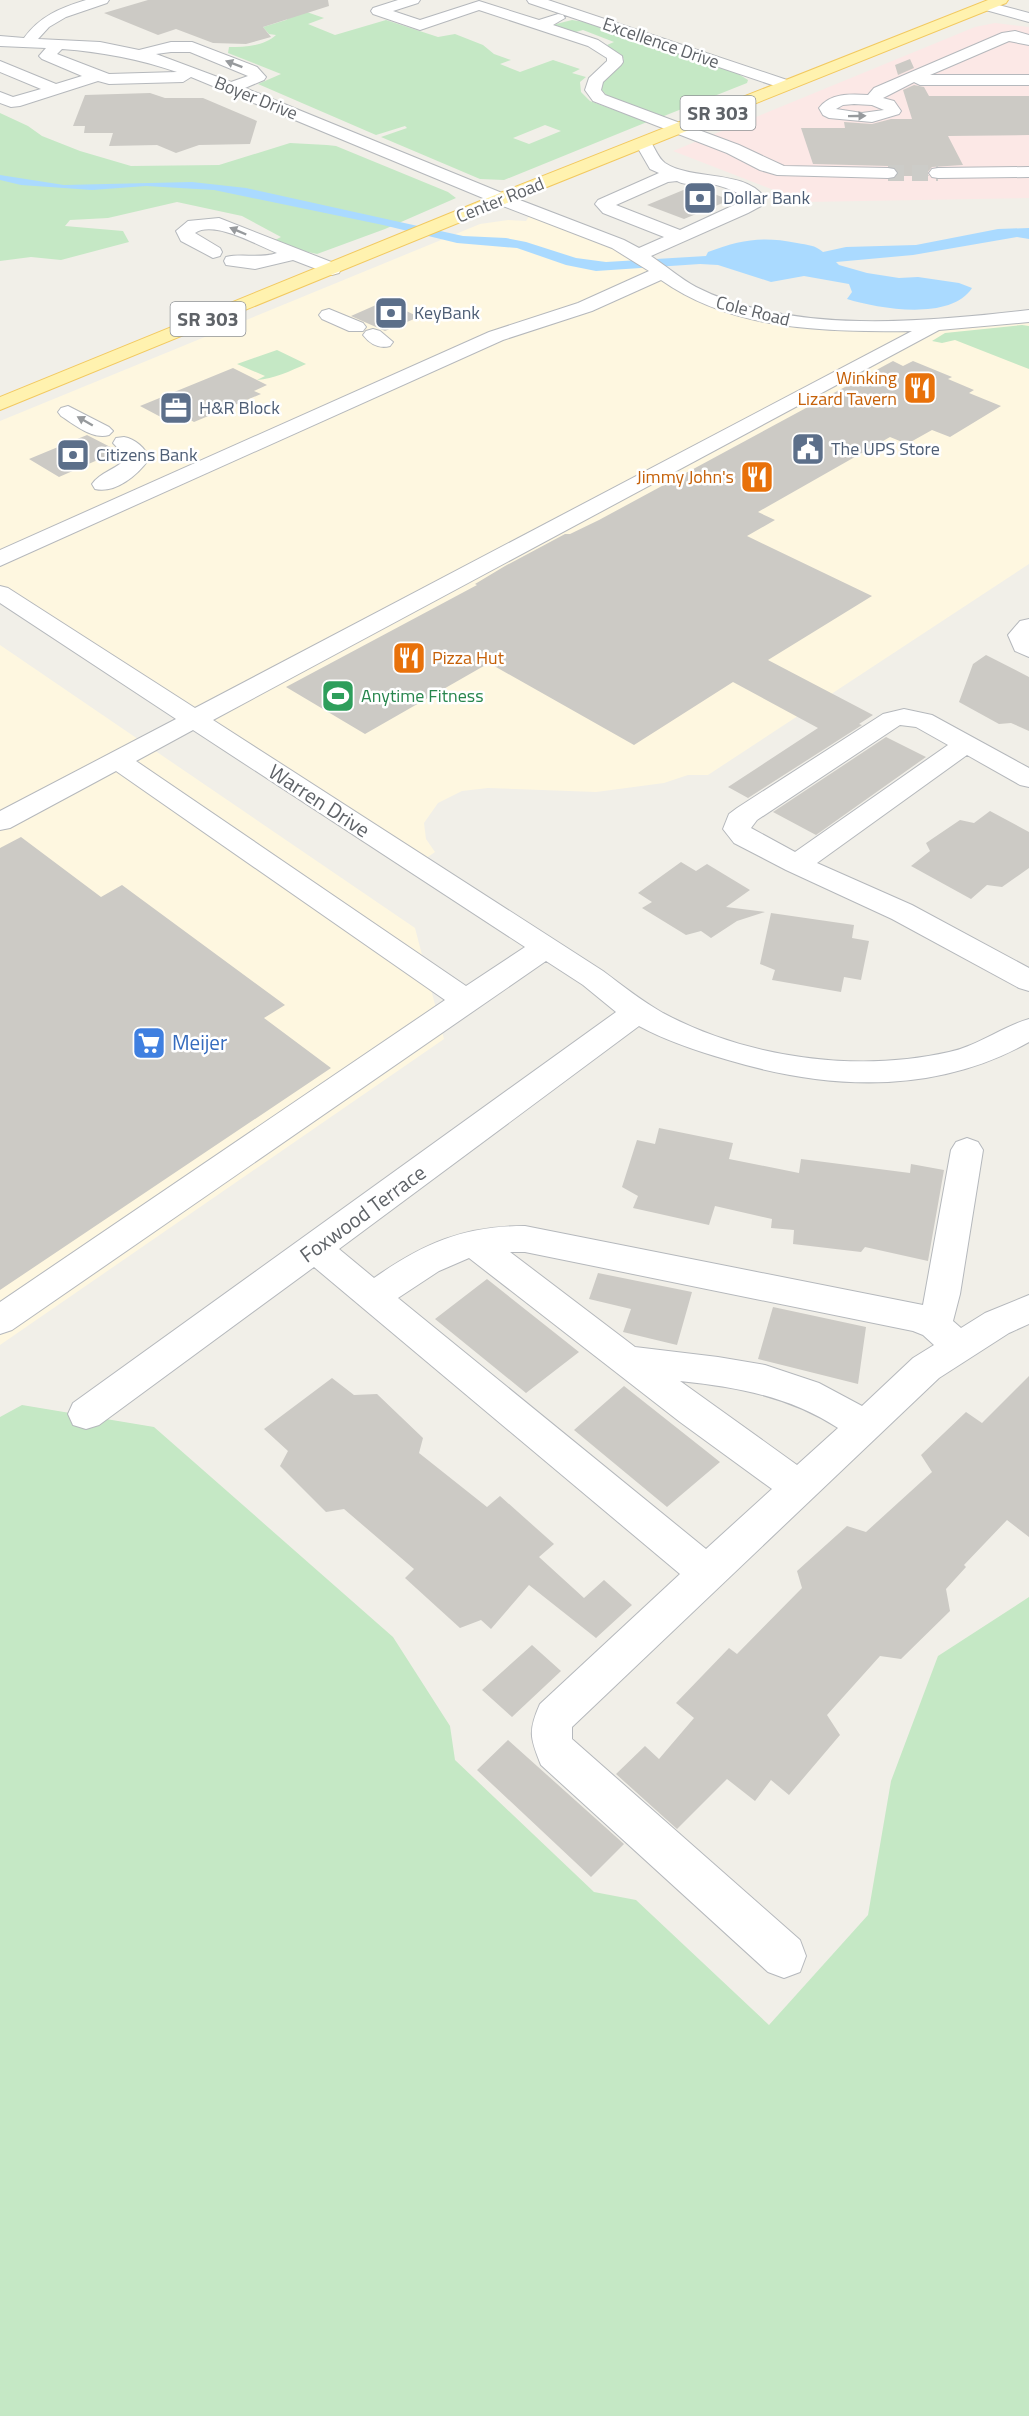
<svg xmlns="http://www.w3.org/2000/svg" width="1029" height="2416" font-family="'Titillium Web',sans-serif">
  <rect width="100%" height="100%" fill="#f1efe8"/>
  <path fill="#fef7e0" d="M532,212L618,244L670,280L776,319L970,328L1029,321V564L708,775H688L664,783L596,792L488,788L462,791L438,803L424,823L426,839L435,852L418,864L0,593V421L480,224L508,220L526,221Z
    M0,645L415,928L444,1039L0,1345Z"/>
  <path fill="#fce8e6" d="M995,23L1029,27V198L805,202L673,151L975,27Z"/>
  <path fill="#c5e8c5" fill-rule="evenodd" d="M301,10L324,18L308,24L335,35L386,20L438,37L455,34L483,45L494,54L511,60L500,64L520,72L553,60L580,69L572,73L586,77L580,82L581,92L590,101L647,122L504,180L480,179L381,137L407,128L405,126L376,135L258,84L281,74L228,53L229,47C245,47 264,46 276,35L269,34L263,27L286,20ZM545,125L561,131L529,144L513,138Z
    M572,20L585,22L737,73L748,80L747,83L659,118L610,99L600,88L606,77L624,59L607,45L614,42L583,30L572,33L552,25Z
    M0,113L28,126L42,136L80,151L131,166L219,165L290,143L327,145L336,146L448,192L456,198L385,229L317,254L286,247L273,241L281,237L242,216L177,202L108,218L70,220L65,226L123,231L129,242L61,260L31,257L0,261Z
    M1022,325L1029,326V369L955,340L942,343L932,341L945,333Z
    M277,350L306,364C290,371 274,379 257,380L265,376L237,364Z
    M22,1405L154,1427L393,1637L450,1726L455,1760L594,1892L636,1900L769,2025L868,1915L891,1781L938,1656L1029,1597V2416H0V1417Z"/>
  <path fill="#aadaff" d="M0,175L64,185L192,182L246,188L463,236L506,238L526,242L576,258L606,262L706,256L708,252C741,240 761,236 797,243C808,245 815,245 823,252L846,247L916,245L998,229L1029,228V239L1017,237L913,255L836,262L839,265L867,273L899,278L918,277L959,283L972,288C951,321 879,309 847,299L852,292L849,284L804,276L771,282L718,265L700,264L596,271L566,265L517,248L457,243L383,225L214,190L146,186L92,190L21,185L0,180Z"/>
  <path fill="#cccac5" d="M148,0H328L329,6L263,27L271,37L246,44L213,43L176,29L158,35L104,13Z
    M910,59L914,68L898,75L895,65Z
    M914,85L924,87L929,96H1029V135L948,136L963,165L932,167L927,173L929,176H897L899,173L896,168L888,166L813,164L801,128H845L844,122L872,124L891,119H912L903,90Z
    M150,93L165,98H203L257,121L250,144L199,145L176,153L157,145L109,146L113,133H84L85,126H73L85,95Z
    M693,186L730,200L684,219L647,205Z
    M385,301L419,317L385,331L351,316Z
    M893,361L903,366L913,361L952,377L948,379L974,390L969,393L1001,406L950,437L932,430L907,444L890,437L758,512L775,520L747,536L872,596L768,660L873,715L859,724L862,725L748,798L728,787L818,728L733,682L634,745L489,663L365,734L286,687L477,585L475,584L505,566L565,534H570L599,520Z
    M233,368L267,385L254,391L261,394L194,422L187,418L174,424L140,406Z
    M87,435L118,451L59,477L29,459Z
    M986,655L1029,677V731L1011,723L999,724L959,702L973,664Z
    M886,737L926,757L816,835L773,812Z
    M990,811L1029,832V868L1002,887L987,885L971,899L911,866L930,851L926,843L960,820L974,823Z
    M21,837L101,897L122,885L285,1005L264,1018L331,1068L0,1290V848Z
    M681,862L696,871L707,864L750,890L726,907L765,912L737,921L711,938L701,931L686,935L642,908L652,902L638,893Z
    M771,913L854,925L852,938L869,941L861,980L844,977L841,992L772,980L775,970L760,964Z
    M659,1128L733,1143L729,1159L799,1173L801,1159L910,1173L911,1164L944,1170L928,1261L865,1247L861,1252L793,1244L794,1230L771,1228L772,1219L715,1206L709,1225L633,1208L638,1196L622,1187L637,1140L655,1144Z
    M598,1273L692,1292L677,1345L623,1332L631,1309L589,1299Z
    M487,1279L579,1352L526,1393L435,1319Z
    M773,1307L866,1327L858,1384L758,1359Z
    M1029,1376V1537L1007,1520L964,1565L966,1567L946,1589L950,1611L901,1659L880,1656L827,1715L840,1735L789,1795L771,1780L755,1801L727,1779L677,1829L616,1774L645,1746L659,1759L694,1718L676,1703L729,1648L737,1654L802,1588L797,1571L847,1526L866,1532L932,1472L921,1455L966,1412L982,1423Z
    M332,1378L354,1395L377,1394L423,1438L419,1453L487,1507L500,1496L554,1544L539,1557L584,1598L604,1580L632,1605L596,1638L529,1585L491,1629L481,1620L460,1628L405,1578L414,1569L344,1509L326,1512L280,1466L288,1451L264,1429Z
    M624,1386L720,1462L667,1507L574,1430Z
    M532,1645L561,1671L512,1717L482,1690Z
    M508,1740L624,1844L591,1877L477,1770Z"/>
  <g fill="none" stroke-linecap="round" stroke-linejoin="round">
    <path stroke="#ccccc8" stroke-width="16" stroke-dasharray="16 8" stroke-linecap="butt" d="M888,173H938"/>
    <defs>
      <path id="minor" d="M86,0H109L107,3L66,17L49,27L38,39L100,42L139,50L171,42H192L257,67L266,77L264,80L245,88L507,195L624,240L639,248L664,237L603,213L595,204L598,200L659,173L650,169L635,143L637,139H649C654,146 658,158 665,163C692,181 745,169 765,198L761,206L748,213L651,256C666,266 681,279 696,287C790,335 927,322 1029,310V322L939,330L213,720L603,971C623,986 642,1001 663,1013C747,1058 857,1073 949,1052C978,1046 1001,1027 1029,1019V1042C935,1095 828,1090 728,1060C697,1051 667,1041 639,1026L339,1249L374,1278C424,1243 464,1226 525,1226L923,1305L951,1150L956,1142L967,1138L978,1142L983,1150L960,1294L953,1321L961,1328L985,1313L1029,1295V1324L1009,1333L939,1378L572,1727V1739L800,1940L806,1956L800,1972L784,1978L768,1972L541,1765C530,1738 528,1731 540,1704L680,1574L314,1267L99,1425L86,1429L73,1425L68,1414L73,1403L616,1012L583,985L546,961L12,1330L0,1334V1302L445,1000L116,771L10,828L0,830V811L176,719L0,603V586L8,588L195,708L912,331C827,332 733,331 661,280L592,311L503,340L0,566V550L489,332L578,303L649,271L612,248L495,203L191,77L183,82L109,84L98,81L20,106L11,107L0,103V92L13,97L41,89L0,72V61L56,84L82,76L42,59L39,56L46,48L0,46V36L24,38C40,16 60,8 86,0ZM62,49C102,52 139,59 177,72L109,74L57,54ZM171,52H190L248,76L231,82L156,54ZM677,181C685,185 688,184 696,183C711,181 735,190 747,199L680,230L616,205L668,182ZM193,730L525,947L466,986L136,761ZM510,1252H525L913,1331L923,1335L934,1345L913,1358L862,1406L819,1383L765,1365L718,1357L635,1347ZM469,1258L680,1422L772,1489L706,1549L398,1298L439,1271ZM680,1381C736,1387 789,1396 838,1428L797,1465Z
        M398,0H420L418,3L393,11L420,20L479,1L539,20L558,14L563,15L565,18L553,25L598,40L622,56L623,62L621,65L603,82L601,90L605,95L739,145L784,166L888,168L894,169L897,173L894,177L888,178L777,175L760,170L727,153L593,101L585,90L589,78L607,61V58L588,46L479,10L420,30L373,14L371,11L373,8Z
        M527,0H548L793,82L795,85L793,88H781L529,3Z
        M987,2L1029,13V22L982,9L980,6L982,3Z
        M1015,31L1029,35V45L1009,41L930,75H1029V85H920L914,82L883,98L894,101L901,111L899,114L872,122L829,118L823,115L819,108C830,93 850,94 868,95L874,88L1002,33ZM854,104L872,105L884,110L862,113L836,109L843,105Z
        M1029,167V177L938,178L932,177L929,173L932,169L938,168Z
        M219,218L339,265L341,269L339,273L332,275L293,260L255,269L226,265L224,261L226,257C243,253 259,259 277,253C257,245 214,220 195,233L220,248L222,252L220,256L213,258L181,241L176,231L188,221Z
        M329,309L363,323L366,327L363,331H349L322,319L319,315L322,311Z
        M373,329L380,331L393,342L390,346C379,349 370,344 363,335L366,331Z
        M68,406L109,427L113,431L109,435C93,440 75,425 61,416L58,412L61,408Z
        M124,437C135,439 146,448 149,459C138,475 115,494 95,489L92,484C100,472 117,469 127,458L113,443L116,438Z
        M1029,619V657L1015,651L1008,635L1020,621Z
        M904,709L932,715L1029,768V787L1020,785L967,755L817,863L912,905L1029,968V991L1019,988L892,919L786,870L734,843L723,829L729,814L737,808L883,714ZM900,725L916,727L948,745L795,852L751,828L757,820Z"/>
      <path id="major" d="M988,0H1008L1006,3L507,203L0,410V397L495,195Z"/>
    </defs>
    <use href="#minor" stroke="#b5b8bc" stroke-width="2"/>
    <use href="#major" stroke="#f2c960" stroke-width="2"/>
    <use href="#minor" fill="#fff" fill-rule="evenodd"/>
    <use href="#major" fill="#fff2af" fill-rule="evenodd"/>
  </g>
  <defs><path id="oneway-solid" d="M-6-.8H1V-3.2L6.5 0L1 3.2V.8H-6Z" transform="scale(1.5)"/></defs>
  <g fill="#979a9d">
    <use href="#oneway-solid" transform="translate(234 64) rotate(-159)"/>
    <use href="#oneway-solid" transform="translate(857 116) rotate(-1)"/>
    <use href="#oneway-solid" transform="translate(238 231) rotate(-157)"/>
    <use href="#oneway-solid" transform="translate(85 421) rotate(-150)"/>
  </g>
  <defs>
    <symbol id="bank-square" viewBox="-11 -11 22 22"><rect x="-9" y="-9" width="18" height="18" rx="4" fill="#5c6f8a" stroke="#fff"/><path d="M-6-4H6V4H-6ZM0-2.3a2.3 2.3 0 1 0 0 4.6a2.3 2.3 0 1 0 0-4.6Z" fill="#fff"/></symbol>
    <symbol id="restaurant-square" viewBox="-11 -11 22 22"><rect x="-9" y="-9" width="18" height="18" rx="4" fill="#e8710a" stroke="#fff"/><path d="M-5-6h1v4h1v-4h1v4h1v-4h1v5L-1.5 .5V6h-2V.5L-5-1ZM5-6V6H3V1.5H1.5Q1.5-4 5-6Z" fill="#fff"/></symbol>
    <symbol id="office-square" viewBox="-11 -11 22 22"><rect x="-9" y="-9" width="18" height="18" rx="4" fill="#5c6f8a" stroke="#fff"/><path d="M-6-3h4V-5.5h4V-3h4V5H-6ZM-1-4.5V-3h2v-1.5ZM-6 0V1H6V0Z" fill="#fff"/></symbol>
    <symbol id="civic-square" viewBox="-11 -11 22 22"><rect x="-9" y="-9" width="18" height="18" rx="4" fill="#5c6f8a" stroke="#fff"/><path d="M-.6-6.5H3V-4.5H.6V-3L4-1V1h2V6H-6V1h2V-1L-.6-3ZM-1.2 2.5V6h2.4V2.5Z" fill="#fff"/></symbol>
    <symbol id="stadium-square" viewBox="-11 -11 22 22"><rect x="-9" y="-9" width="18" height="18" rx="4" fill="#2e9e5b" stroke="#fff"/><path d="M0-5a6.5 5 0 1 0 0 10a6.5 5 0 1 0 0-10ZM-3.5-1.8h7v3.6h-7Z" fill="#fff"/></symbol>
    <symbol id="supermarket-square" viewBox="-11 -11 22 22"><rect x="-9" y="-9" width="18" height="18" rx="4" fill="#3f7fe0" stroke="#fff"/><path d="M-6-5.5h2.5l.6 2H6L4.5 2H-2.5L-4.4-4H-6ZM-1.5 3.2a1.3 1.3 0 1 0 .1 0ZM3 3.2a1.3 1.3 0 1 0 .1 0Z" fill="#fff"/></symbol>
  </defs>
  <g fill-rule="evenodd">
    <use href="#bank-square" x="681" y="179" width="38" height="38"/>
    <use href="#bank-square" x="372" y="294" width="38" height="38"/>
    <use href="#restaurant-square" x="901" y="369" width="38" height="38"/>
    <use href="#office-square" x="157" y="389" width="38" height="38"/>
    <use href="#civic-square" x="789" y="430" width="38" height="38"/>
    <use href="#bank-square" x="54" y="436" width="38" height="38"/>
    <use href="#restaurant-square" x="738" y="458" width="38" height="38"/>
    <use href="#restaurant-square" x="390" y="639" width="38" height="38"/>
    <use href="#stadium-square" x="319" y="677" width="38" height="38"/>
    <use href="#supermarket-square" x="130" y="1024" width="38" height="38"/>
  </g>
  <g text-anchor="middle" stroke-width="5" stroke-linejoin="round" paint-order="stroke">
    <g font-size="18" fill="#5f6368" stroke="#fff">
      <text transform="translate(661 43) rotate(19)" y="6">Excellence Drive</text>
      <text transform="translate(256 98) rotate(22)" y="6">Boyer Drive</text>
      <text transform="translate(500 200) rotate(-22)" y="6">Center Road</text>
      <text transform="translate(753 311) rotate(14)" y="6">Cole Road</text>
    </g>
    <g font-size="18" fill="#4e5e75" stroke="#fff" text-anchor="start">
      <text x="723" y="204">Dollar Bank</text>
      <text x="414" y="319">KeyBank</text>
      <text x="199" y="414">H&amp;R Block</text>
      <text x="831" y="455">The UPS Store</text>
      <text x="96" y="461">Citizens Bank</text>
    </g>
    <g font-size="18" fill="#c56008" stroke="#fff" text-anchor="end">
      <text x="897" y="384">Winking<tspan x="897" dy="21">Lizard Tavern</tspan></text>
      <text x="734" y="483">Jimmy John's</text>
      <text x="432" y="664" text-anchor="start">Pizza Hut</text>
    </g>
    <g font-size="18" fill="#27864d" stroke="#fff" text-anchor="start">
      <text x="361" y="702">Anytime Fitness</text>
    </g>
    <g fill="#fff" stroke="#8f9295" stroke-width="1.5">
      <rect x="680.5" y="96" width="75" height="34" rx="4.5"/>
      <rect x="170.5" y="302" width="75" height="34" rx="4.5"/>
    </g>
    <g font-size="20" font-weight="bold" fill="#5f6368">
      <text x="718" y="120">SR 303</text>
      <text x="208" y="326">SR 303</text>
    </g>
    <g font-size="21" fill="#5f6368" stroke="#fff">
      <text transform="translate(319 801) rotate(33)" y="7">Warren Drive</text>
      <text transform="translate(363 1214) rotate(-36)" y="7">Foxwood Terrace</text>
    </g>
    <g font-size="21" fill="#366cbe" stroke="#fff" text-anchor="start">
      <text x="172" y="1050">Meijer</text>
    </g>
  </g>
</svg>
